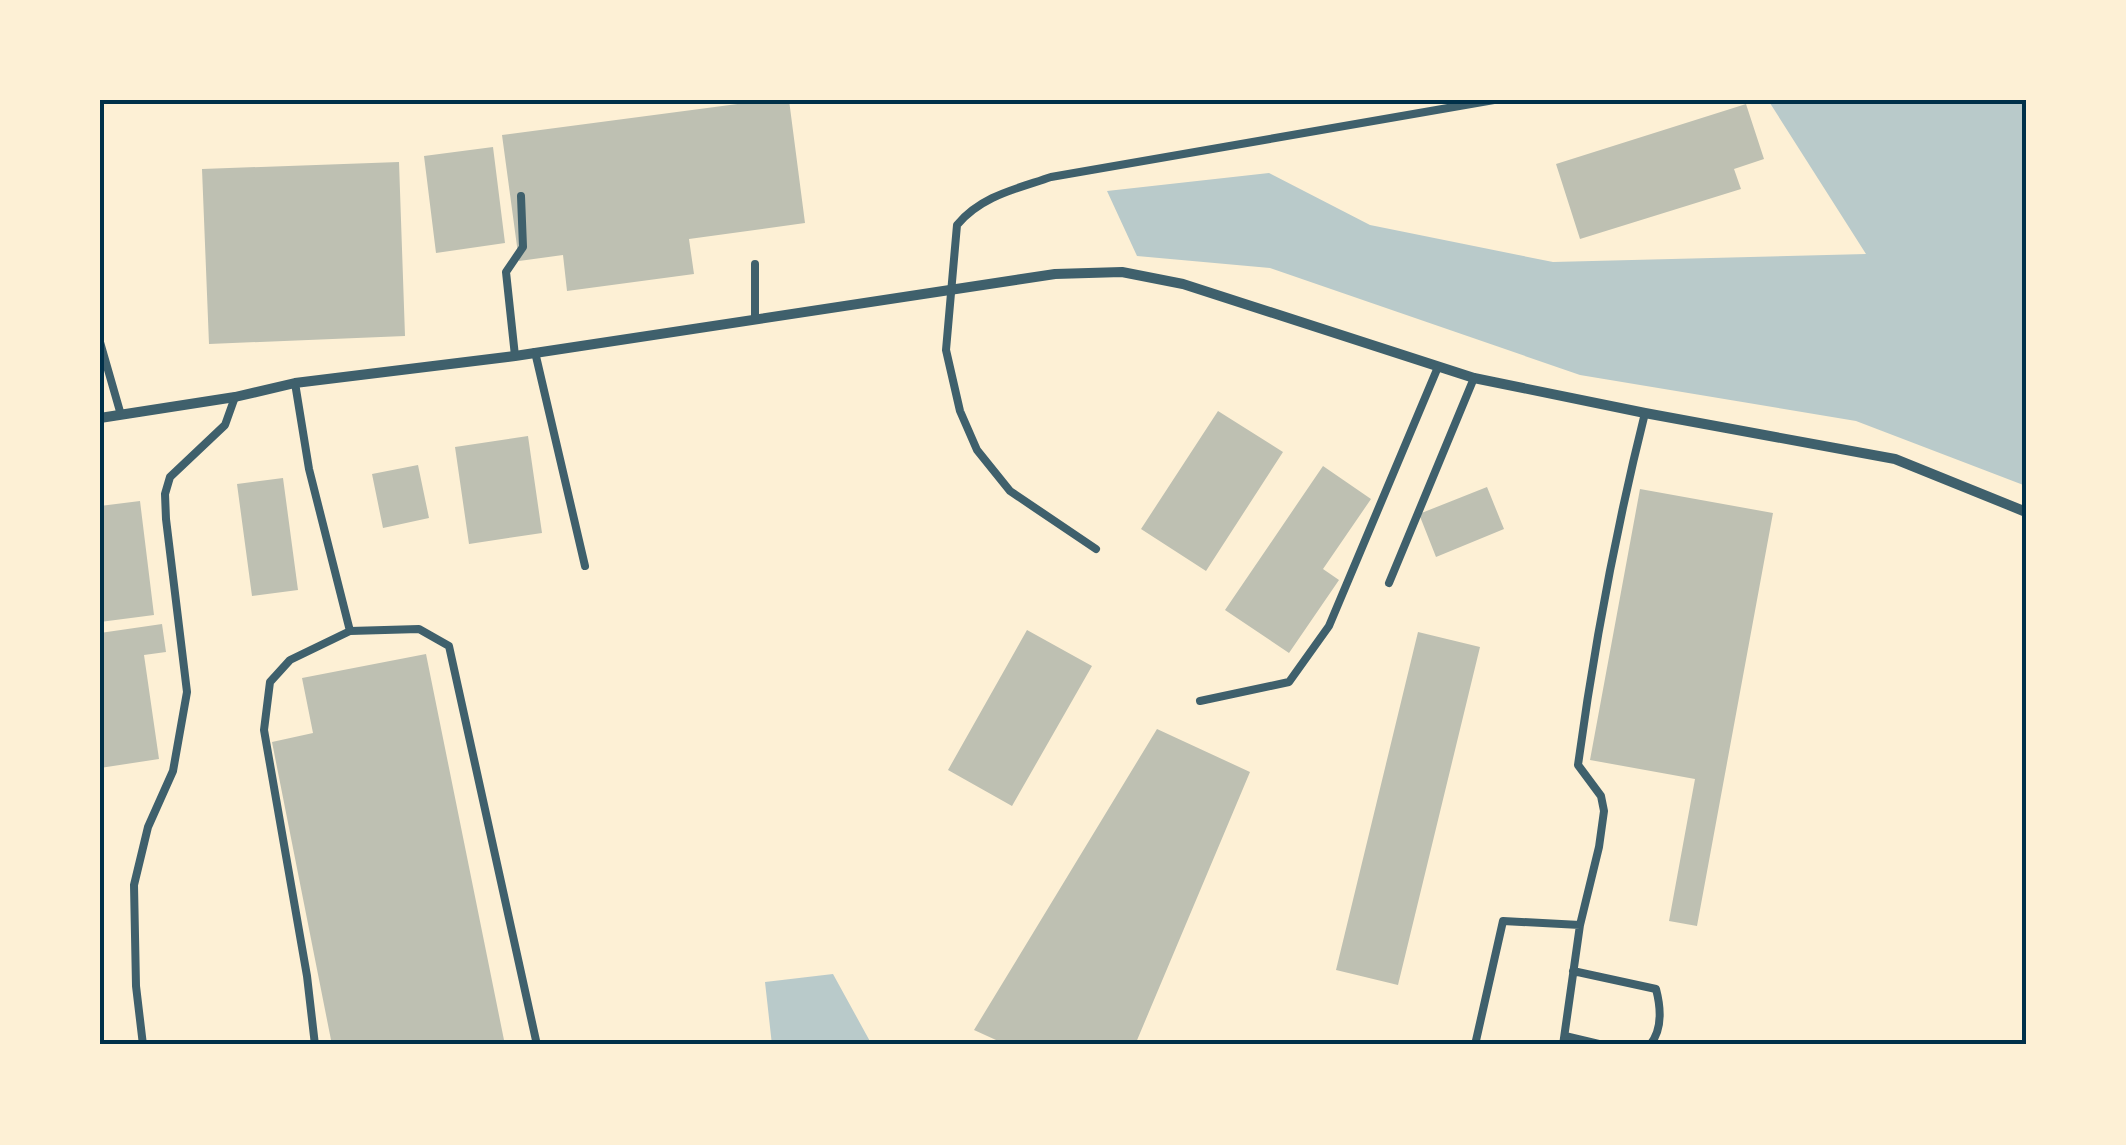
<svg xmlns="http://www.w3.org/2000/svg" width="2126" height="1145" font-family="Helvetica,sans-serif">
  <rect width="100%" height="100%" fill="#fdf0d5"/>
  <path fill="#b9caca" d="M1768,100H2026V486L1856,421L1580,375L1270,268L1137,256L1107,191L1269,173L1370,225L1553,262L1866,254Z
    M833,974L872,1045H772L765,982Z"/>
  <path fill="#bec0b2" d="M768,100H789L805,223L689,239L694,274L567,291L563,255L519,261L502,135Z
    M1746,104L1764,159L1734,169L1741,189L1580,239L1556,164Z
    M493,147L505,243L436,253L424,156Z
    M399,162L405,336L209,344L202,169Z
    M1218,411L1283,452L1206,571L1141,529Z
    M528,436L542,533L469,544L455,447Z
    M418,465L429,518L383,528L372,474Z
    M1323,466L1371,499L1323,569L1339,580L1289,653L1225,610Z
    M283,478L298,590L252,596L237,484Z
    M1487,487L1504,529L1436,557L1419,514Z
    M1640,489L1773,513L1697,926L1669,921L1695,779L1590,760Z
    M140,501L154,615L100,622V506Z
    M162,624L166,652L144,655L159,759L100,768V633Z
    M1027,630L1092,666L1012,806L948,770Z
    M1418,632L1480,647L1398,985L1336,970Z
    M426,654L505,1045H332L272,742L313,733L302,678Z
    M1157,729L1250,772L1135,1045H1007L974,1030Z"/>
  <g fill="none" stroke-linecap="round" stroke-linejoin="round">
    <path stroke="#3f606c" stroke-width="8" d="M755,318V264
      M100,342L121,415
      M535,352L585,566
      M515,356L506,272L523,247L521,196
      M295,383L309,469L350,631L290,660L270,682L264,730L307,976L315,1045
      M1096,549L1010,491L977,450L960,411L946,350L957,225C981,196 1016,189 1051,177L1494,100
      M1389,583L1474,378
      M350,631L419,629L449,646L537,1045
      M1200,701L1289,682L1329,626L1438,367
      M1573,971L1656,989C1661,1008 1663,1029 1650,1045
      M1565,1036L1603,1045
      M143,1045L136,986L134,885L148,827L173,771L187,692L166,519L165,494L170,477L225,425L235,397
      M1475,1045L1503,921L1580,925
      M1563,1045L1580,925L1599,847L1604,811L1601,796L1578,765C1594,647 1616,529 1645,413"/>
    <path stroke="#3f606c" stroke-width="10" d="M100,418L235,397L295,383L515,356L1055,274L1122,272L1183,284L1474,378L1645,413L1895,459L2026,512"/>
  </g>
  <rect width="2126" height="1145" fill="none" stroke="#fdf0d5" stroke-width="205"/>
  <rect x="102" y="102" width="1922" height="940" fill="none" stroke="#003049" stroke-width="4"/>
</svg>
